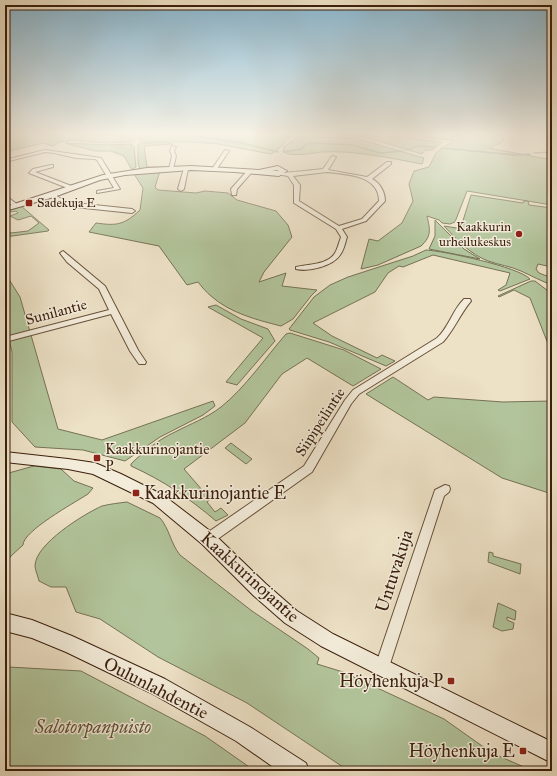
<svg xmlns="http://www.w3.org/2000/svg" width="557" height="776" viewBox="0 0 557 776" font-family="'IM FELL Great Primer',serif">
<rect width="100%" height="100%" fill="#ede1c6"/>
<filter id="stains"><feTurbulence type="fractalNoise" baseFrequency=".005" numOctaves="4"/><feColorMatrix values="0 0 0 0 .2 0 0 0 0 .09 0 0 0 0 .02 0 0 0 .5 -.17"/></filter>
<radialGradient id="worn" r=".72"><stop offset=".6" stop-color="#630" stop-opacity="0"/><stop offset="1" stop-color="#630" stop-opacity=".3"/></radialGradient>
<g fill="#b2c49b" stroke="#767254">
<polygon points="5,135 147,135 132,141 126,142 108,143 72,140 60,142 53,146 43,143 5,152"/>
<path d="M152 135H279L291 136C285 141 279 151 271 154L218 144 191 142H140L141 139Z"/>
<polygon points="349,135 391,136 442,142 432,150 425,150 422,154 369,138"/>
<path d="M423 135H504L503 142 489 148 552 160V205L467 191 455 222 450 224 442 223 439 220 427 216C430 229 432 236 421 246L378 265 361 269 369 239 378 241 402 223 413 201 409 184 414 171 429 167 436 153 454 140 427 138Z"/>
<path d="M297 137 354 138 424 158 422 164C389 158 355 150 321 152 312 153 289 158 283 151L284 147Z"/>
<polygon points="165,142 173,144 144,146 147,167 167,167 140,169 138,163 138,144"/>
<polygon points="65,143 107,145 131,144 134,147 136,167 132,170 124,156 111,151 95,151"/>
<path d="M160 171 155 187 158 190 196 193 205 191 228 193 237 200 276 211 288 225 292 237 264 272 259 282 286 273 282 286 317 290 311 296 293 319 281 326C257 320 230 313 211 296 206 292 202 287 198 282L187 285 159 246 89 232 96 223C117 226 124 225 140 210L143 188 134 174Z"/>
<path d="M471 195 523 203 524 201H528L529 205 552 208V267L538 264 536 269 539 273 552 278V285C541 281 532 276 521 271 510 266 499 265 488 261 470 254 457 240 444 226L463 229 461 227Z"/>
<polygon points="21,206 49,230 48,231 5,237 5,227 11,233 28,231 39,223 31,216 18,220 10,216 18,213 16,211 5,213 5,211"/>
<polygon points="435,220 464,249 480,259 429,249 435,236"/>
<path d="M426 250C444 251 519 267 530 279L500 291 498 290 506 285 510 273 433 255 403 267 399 266 388 273 375 292 313 323 332 336 377 358 382 355 395 361 386 366 329 342 290 330 289 329 314 297 330 285 348 277 413 256Z"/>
<polygon points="5,273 20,297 58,429 102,440 213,401 215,406 203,415 160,437 125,461 83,450 35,447 12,422 12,352 5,323"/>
<polygon points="531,281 535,281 552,294 552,354 530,298 514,290 499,297 498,296"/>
<polygon points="216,305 241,319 268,329 275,341 237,385 226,382 263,338 208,307"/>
<path d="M290 333 344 350 381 369 353 386 307 358 282 374 245 423 184 469 203 491 205 490 212 498 207 502 215 512 221 508 228 515 216 521C189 498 164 481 131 466V464C144 451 158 440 175 432 190 424 207 418 221 407 245 388 266 357 286 334Z"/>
<polygon points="393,377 428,400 434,397 503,402 552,401 552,494 502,478 366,394"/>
<polygon points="231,443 252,459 246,464 225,448"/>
<path d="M34 466 61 469 74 481 93 488 88 494C74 503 23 531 23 545L11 556 5 565V474Z"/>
<path d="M127 502 160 518C169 528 171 544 180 555L252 611 308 649 319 658 317 664 343 672 444 719 492 753 533 771H349L247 703 158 657 100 619 76 612 66 587H51L39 581C38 576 35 570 35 566 35 544 84 514 102 506 110 504 119 503 127 502Z"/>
<polygon points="489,552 493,553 493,556 521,564 520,574 488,562"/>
<polygon points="498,603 516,611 515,620 507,617 507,620 514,623 513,629 502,631 493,627"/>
<polygon points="8,667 81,671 205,736 255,771 5,771 5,669"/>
</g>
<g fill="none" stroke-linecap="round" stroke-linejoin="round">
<g stroke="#747e6f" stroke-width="1.5">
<polyline points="188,135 242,143 278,152"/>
<polyline points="441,148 515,155 530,154"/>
<polyline points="406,150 418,146 435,147"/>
<polyline points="283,152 301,149 306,144 316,143 352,145 380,153 403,151"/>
<polyline points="534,153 552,152"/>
</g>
<defs>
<g id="street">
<polygon points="172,146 176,147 174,151 176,156 173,169 171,170 169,169 172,156 170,151"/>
<polygon points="45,150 101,158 120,189 97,193 97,191 114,188 97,160 95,159 76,158 54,153 45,152 5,162 5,160"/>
<polygon points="225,150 229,151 216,170 212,170 212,169"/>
<path d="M332 156 336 157 328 170 367 177 387 162H391V164L372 179C380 183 385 192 385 201L366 221 342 229 347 237C345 243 344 250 340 255 333 266 308 272 296 269V267C308 264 328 265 335 253 338 248 339 242 341 237L336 229 294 203V185L288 176 276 174C279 173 317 170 323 169ZM327 172C346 174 379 175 379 201L362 219 339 226 299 201 300 185 293 176Z"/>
<polygon points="51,165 53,165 53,167 35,172 74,187 74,189 70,189 29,173 33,169"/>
<polygon points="184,168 188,169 184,189 181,191 178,189"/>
<polygon points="247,171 252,172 237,189 236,195 232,195 231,189"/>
<polygon points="52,193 66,202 132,209 135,211 132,213 65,206 50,196 49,195"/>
<polygon points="5,195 18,205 18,207 14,207 5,200"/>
<polygon points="63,251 105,286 138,350 146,362 145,364 139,364 130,351 111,314 5,342 5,337 109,310 99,289 67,262 60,253"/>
<path d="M464 299H470L471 301C460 314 454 330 443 342L359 394 351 404 312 472 212 543 208 544 204 543 202 539 204 535 304 466 345 400 353 390 437 338C449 327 452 311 464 299Z"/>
<polygon points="445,485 449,486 450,489 449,492 444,496 389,667 387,672 382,674 377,672 375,667 434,493 435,490"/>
</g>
<g id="secondary">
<path d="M191 166 259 170 278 166 287 171 279 176 235 172 191 170 125 175 100 180 54 197 5 211V207L103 175 147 168ZM277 170 279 171H272Z"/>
<polygon points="5,452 68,459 95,463 121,474 163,495 214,534 266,584 297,611 333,634 552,742 552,763 321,646 285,623 254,596 202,544 153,503 93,474 68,469 5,462"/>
<polygon points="5,613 32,620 72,636 165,679 250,727 306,763 309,771 279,771 236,741 151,693 66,652 32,638 5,631"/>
</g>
</defs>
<use href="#street" stroke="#68503b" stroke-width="2"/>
<use href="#secondary" stroke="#3b1f0d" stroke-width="2"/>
<use href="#street" fill="#f3ecda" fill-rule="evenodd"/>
<use href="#secondary" fill="#f3ecda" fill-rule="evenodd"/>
</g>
<linearGradient id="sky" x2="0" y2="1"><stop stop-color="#89b8d2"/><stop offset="0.55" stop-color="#f7f2e5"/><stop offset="1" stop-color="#f7f2e5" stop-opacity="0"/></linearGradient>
<rect width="557" height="244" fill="url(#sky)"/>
<g fill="#8f2418" stroke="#f3ecda" stroke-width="1.5">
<rect x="25" y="199" width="8" height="8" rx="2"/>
<circle cx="519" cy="234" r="4"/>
<rect x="93" y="454" width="8" height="8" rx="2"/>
<rect x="132" y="489" width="8" height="8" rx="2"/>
<rect x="447" y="677" width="8" height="8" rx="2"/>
<rect x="519" y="747" width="8" height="8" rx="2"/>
</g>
<g text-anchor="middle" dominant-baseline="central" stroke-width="3" stroke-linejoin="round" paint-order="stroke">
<g font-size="13" fill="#3b1f0d" stroke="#f3ecda" text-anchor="start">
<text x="37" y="203">Sadekuja E</text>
<text x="511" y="227" text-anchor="end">Kaakkurin<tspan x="511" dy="15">urheilukeskus</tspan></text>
</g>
<g font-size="15" fill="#3b1f0d" stroke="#f3ecda">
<text transform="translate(56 312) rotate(-15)">Sunilantie</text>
<text transform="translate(320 422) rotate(-57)">Siipipeilintie</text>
</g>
<g font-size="15" fill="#3b1f0d" stroke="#f3ecda" text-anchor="start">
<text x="105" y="449">Kaakkurinojantie<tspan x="105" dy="17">P</tspan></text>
</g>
<g font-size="18" fill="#3b1f0d" stroke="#f3ecda" text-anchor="end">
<text x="144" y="493" text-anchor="start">Kaakkurinojantie E</text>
<text x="443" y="681">Höyhenkuja P</text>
<text x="515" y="751">Höyhenkuja E</text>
</g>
<g font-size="18" fill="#3b1f0d" stroke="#f3ecda">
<text transform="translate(394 571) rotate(-72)">Untuvakuja</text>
<text transform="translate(250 577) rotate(42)">Kaakkurinojantie</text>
<text transform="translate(156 688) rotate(27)">Oulunlahdentie</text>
</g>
<g font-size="18" font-style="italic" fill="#5f5138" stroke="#f3ecda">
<text x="93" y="727">Salotorpanpuisto</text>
</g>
</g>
<rect width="557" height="776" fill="none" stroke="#ede1c6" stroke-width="20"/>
<rect x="6" y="6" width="545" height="764" fill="none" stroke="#3b1f0d" stroke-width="2"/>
<rect x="10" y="10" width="537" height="756" fill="none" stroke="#3b1f0d"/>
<rect width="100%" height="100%" filter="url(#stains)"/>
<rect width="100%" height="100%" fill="url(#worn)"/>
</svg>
